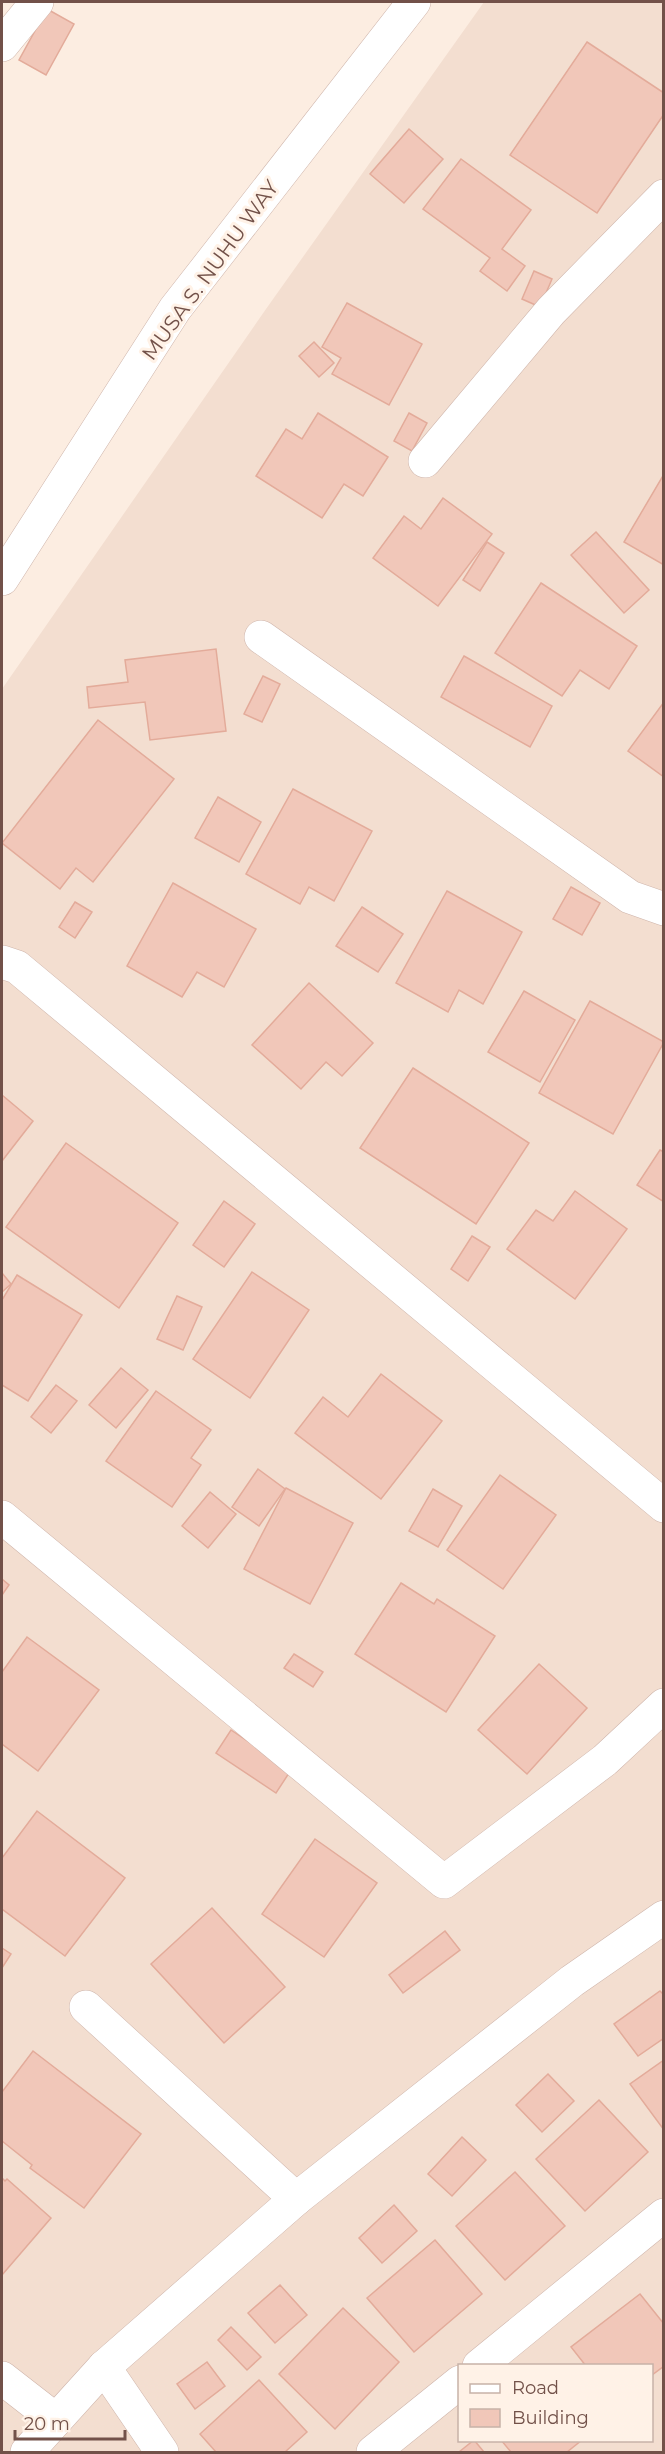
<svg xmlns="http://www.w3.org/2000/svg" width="665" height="2454" viewBox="0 0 665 2454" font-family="Montserrat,sans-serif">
<rect width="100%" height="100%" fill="#fcede1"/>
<path fill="#f3ded0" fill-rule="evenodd" d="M484 2H663V2452H2V689L266 309ZM460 2366H652V2440H460Z"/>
<g fill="#f1c7b9" stroke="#e3ab9a" stroke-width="1.5">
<polygon points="47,9 74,24 46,75 19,60"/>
<polygon points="587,42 664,93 664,114 597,213 510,155"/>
<polygon points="409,129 443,159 404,203 370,174"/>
<polygon points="461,159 531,210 502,249 525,266 507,291 480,271 490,258 423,209"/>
<polygon points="534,271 552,279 540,307 522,299"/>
<polygon points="347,303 422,344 389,405 332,374 341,358 322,347"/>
<polygon points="314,342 334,363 319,377 299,356"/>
<polygon points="318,413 388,457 363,496 344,484 322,518 256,476 286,429 302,439"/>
<polygon points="409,413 427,423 412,451 394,441"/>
<polygon points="664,474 664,565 624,542"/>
<polygon points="443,498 492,534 438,606 373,558 404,516 421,529"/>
<polygon points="596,532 649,590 624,613 571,555"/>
<polygon points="487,542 504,553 480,591 463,580"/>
<polygon points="541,583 637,646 609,689 580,670 562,696 495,653"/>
<polygon points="216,649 226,731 150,740 145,702 89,708 87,687 128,682 125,660"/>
<polygon points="464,656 552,706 530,747 441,697"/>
<polygon points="263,676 280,684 262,722 244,714"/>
<polygon points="664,702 664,777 628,751"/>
<polygon points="98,720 174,779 93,882 76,868 60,889 2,843"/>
<polygon points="293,789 372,831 334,901 309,887 300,904 246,874"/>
<polygon points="218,797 261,822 239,862 195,838"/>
<polygon points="173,883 256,929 224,987 197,972 182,997 127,966"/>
<polygon points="571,887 600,903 582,935 553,919"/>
<polygon points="447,891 522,932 483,1004 459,990 448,1012 396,983"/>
<polygon points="75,902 92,912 75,938 59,927"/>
<polygon points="362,907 403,934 378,972 336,946"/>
<polygon points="309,983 373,1043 342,1076 326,1062 301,1089 252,1045"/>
<polygon points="524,991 575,1020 540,1082 488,1052"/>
<polygon points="590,1001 664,1042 613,1134 539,1093"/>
<polygon points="413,1068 529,1143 476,1224 360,1148"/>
<polygon points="2,1095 33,1121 2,1161"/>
<polygon points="66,1143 178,1223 119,1308 6,1227"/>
<polygon points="660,1150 664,1152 664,1202 637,1185"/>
<polygon points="575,1191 627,1229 575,1299 507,1249 536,1210 553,1221"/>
<polygon points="224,1201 255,1224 224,1267 193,1245"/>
<polygon points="472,1236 490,1247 468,1281 451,1269"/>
<polygon points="252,1272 309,1310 250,1398 193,1359"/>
<polygon points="2,1273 11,1284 2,1292"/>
<polygon points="17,1275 82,1315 28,1401 2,1385 2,1300"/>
<polygon points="177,1296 202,1307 183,1350 157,1339"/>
<polygon points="121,1368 148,1390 116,1428 89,1405"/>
<polygon points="381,1374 442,1421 381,1499 295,1433 323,1397 348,1417"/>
<polygon points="56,1385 77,1401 51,1433 31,1417"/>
<polygon points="156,1391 211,1430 191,1458 201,1465 172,1507 106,1461"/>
<polygon points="258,1469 285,1489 259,1526 232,1507"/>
<polygon points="500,1475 556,1515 503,1589 447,1550"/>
<polygon points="286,1488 353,1523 310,1604 244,1569"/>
<polygon points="433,1489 462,1506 438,1547 409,1531"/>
<polygon points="210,1492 236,1514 208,1548 182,1526"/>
<polygon points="2,1579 9,1585 2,1595"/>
<polygon points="401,1583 434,1604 437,1599 495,1636 446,1712 355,1654"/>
<polygon points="27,1637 99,1690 38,1771 2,1744 2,1672"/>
<polygon points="294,1654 323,1672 313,1687 284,1668"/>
<polygon points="539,1664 587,1708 527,1774 478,1730"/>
<polygon points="231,1730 291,1770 276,1793 216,1753"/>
<polygon points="37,1811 125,1878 65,1956 2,1909 2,1858"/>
<polygon points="315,1839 377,1883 324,1957 262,1914"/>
<polygon points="212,1908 285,1987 224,2043 151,1964"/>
<polygon points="445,1931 460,1950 403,1993 389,1975"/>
<polygon points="2,1948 11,1954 2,1968"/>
<polygon points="660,1991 664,1995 664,2038 638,2056 614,2024"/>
<polygon points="33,2051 141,2134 84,2208 30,2168 32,2165 2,2141 2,2092"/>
<polygon points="664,2060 664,2130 630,2084"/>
<polygon points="548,2074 574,2101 542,2132 516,2105"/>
<polygon points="599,2100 648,2152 585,2211 536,2159"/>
<polygon points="462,2137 486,2160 452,2196 428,2174"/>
<polygon points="515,2172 565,2226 505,2280 456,2226"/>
<polygon points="2,2178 5,2181 7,2179 51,2218 2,2275"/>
<polygon points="394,2205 417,2231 382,2263 359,2238"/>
<polygon points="435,2240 482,2294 414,2352 367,2298"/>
<polygon points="280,2285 307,2315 275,2343 248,2313"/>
<polygon points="640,2294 664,2324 664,2366 652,2375 652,2366 586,2366 571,2347"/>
<polygon points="343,2308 399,2362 335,2429 279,2374"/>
<polygon points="231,2327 261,2357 247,2370 218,2340"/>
<polygon points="207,2362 225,2386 195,2409 177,2384"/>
<polygon points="259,2380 307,2432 285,2452 216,2452 200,2434"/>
<polygon points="474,2440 484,2452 459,2452"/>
<polygon points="501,2440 582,2440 567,2452 511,2452"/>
</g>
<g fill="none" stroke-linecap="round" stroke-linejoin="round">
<defs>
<g id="minor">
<polyline points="2,45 37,2"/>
<polyline points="425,461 551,311 664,196"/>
<polyline points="261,637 630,897 664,909"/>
<polyline points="2,962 17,967 664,1506"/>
<polyline points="2,1517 444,1882 605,1760 664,1705"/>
<polyline points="86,2007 296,2199"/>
<polyline points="479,2366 664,2215"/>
<polyline points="104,2367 162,2452"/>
<polyline points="2,2378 56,2420"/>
<polyline points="27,2452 104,2367 296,2199 572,1981 664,1917"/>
<polyline points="373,2452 460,2382"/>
</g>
<polyline id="tertiary" points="2,579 175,309 414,2"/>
</defs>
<use href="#minor" stroke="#cfb5ab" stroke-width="34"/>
<use href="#tertiary" stroke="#cfb5ab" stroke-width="34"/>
<use href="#minor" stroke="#fff" stroke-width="33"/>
<use href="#tertiary" stroke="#fff" stroke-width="33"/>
</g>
<g text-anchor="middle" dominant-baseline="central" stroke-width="6" stroke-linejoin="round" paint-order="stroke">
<g font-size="21" fill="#725149" stroke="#fff2e7">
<text transform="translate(210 270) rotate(-54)">MUSA S. NUHU WAY</text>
</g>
</g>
<rect width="665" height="2454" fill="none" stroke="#725149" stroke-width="6"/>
<rect x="458" y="2364" width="195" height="78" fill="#fff2e7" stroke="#c7b2a8" stroke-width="1.5"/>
<rect x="470" y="2384" width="30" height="9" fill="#ffffff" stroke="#c7b2a8" stroke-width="1.5"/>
<text x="512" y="2394" font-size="18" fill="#725149">Road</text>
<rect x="470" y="2409" width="30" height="18" fill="#f1c7b9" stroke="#c7b2a8" stroke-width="1.5"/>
<text x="512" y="2424" font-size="18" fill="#725149">Building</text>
<path d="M15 2430v9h110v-9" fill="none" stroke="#725149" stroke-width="3"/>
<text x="24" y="2430" font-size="18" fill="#725149" stroke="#fff2e7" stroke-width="4.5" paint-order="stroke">20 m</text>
</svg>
